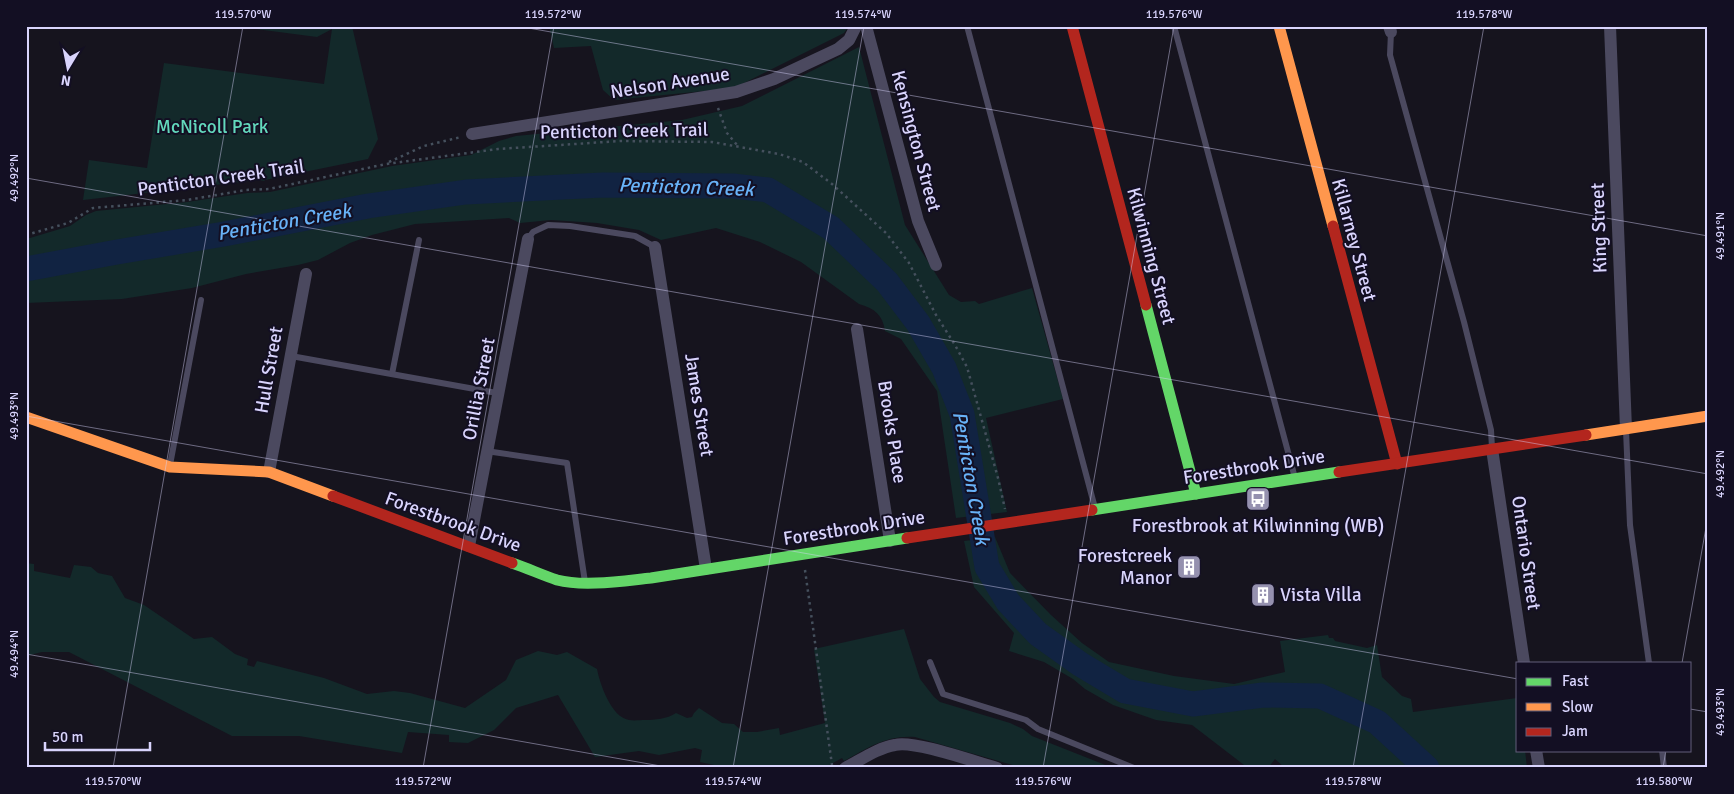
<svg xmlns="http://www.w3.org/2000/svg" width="1734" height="794" viewBox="0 0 1734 794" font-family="Signika,sans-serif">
<rect width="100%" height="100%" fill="#16141e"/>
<g fill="#13292a">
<polygon points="232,26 352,26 378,139 368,159 265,180 264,181 259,180 83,200 89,160 147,168 164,63 324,84 332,29 317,37"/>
<polygon points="549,26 849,26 844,33 734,88 614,100 603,90 591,46 554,48"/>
<path d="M859 47 905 225 949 295 961 302 975 301 979 304 1032 288 1063 399 986 418 1007 512 956 518 937 391 901 339 885 331C883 315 874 308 859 304L801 262 760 242 716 228 661 240 639 230 597 223 551 220 520 223 509 218 415 224 372 235 350 243 318 260 298 265 246 274 192 288 122 299 26 303V238H30L70 226 86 215 96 211 187 202 247 193 270 192 392 166 471 155 499 141 516 136 682 120 742 106Z"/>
<polygon points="995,537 1010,573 1051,615 1082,643 1109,662 1174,676 1234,684 1285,672 1280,641 1328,635 1329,638 1333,638 1335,641 1367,648 1377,645 1382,677 1402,696 1411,699 1413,712 1517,698 1518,750 1525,750 1527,768 1285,768 1275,759 1268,768 1248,768 1192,725 1156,720 1113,705 1085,689 1073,679 1044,662 1009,651 1014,633 974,587 964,541"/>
<path d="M26 563 34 564V571L70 578 74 565 91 567 98 573 112 576 125 598 144 605 194 639 212 637 235 654 248 659 247 665 254 667 257 661 324 678 367 694 394 691 410 693 465 708 506 680 516 660 538 651 557 655 567 652 597 669C600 684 611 717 629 720 634 721 640 720 645 720 655 720 667 719 676 713L687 718 692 717 694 713 699 708 722 723 734 724 743 732H757L779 728 780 735 825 723 814 649 904 629 920 679 934 697 940 702 1010 723 1023 729 1032 736 1113 768H1023L915 737C886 735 868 748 844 761L842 758 824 768H728L700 762 702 750 695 748 659 755 639 751 595 757 558 695 516 708 494 730 468 743 449 742V735L408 732 402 753 299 736H232L69 652H42L26 656Z"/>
</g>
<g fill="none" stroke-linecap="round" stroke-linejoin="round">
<polyline stroke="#112342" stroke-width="25" points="26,269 117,252 224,234 368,206 466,192 603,185 733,186 768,190 831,228 887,282 918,323 944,368 962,414 987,567 1008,602 1038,634 1080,664 1125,691 1193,704 1263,695 1320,696 1377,722 1427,768"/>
<g stroke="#45505d" stroke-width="2.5" stroke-dasharray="2.5 4" stroke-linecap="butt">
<polyline points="718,108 727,133 737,145"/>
<polyline points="389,162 424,146 461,137"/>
<polyline points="26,235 68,223 93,208 187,200 246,190 269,189 386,164 498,149 621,141 712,142 779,154 803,162 832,184 886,233 909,263 936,315 955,345 967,367 998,478 1005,509"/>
<polyline points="805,570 832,765"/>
</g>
<g stroke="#4b495f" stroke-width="6">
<polyline points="967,26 1095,508"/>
<polyline points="1174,26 1295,478"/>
<polyline points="1391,32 1390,55 1464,322 1491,430 1492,448"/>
<polyline points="528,239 533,232 548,225 570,226 635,236 655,247"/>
<polyline points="291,356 497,393"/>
<polyline points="392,374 419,240"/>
<polyline points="1626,430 1630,525 1649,663"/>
<polyline points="486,451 567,463 585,582"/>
<polyline points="170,465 201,300"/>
<polyline points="930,662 943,694 1026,720 1038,729 1134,768"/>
<polyline points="1662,750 1664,768"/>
</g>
<g stroke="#4b495f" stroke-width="12">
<polyline points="866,26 918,221 936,265"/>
<polyline points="1389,26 1391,32"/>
<polyline points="1610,26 1626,429"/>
<polyline points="472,134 736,92 774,79 838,49 849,40 856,26"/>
<polyline points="655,247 706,569"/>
<polyline points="857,329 890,541"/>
<polyline points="1492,449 1524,663"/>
<polyline points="269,472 306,274"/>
<polyline points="469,546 528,239"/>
<polyline points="1536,750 1539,768"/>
<path d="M845 768C861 760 877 748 895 745 914 740 975 762 997 768"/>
</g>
<g stroke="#63d668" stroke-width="11">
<polyline points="1146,305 1196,494"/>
<polyline points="1092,510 1339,472"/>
<path d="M512 563C527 568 542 575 557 580 584 587 622 581 651 578L907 538"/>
</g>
<g stroke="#ff974d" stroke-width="11">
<polyline points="1279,26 1333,226"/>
<polyline points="26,417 170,467 269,472 333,496"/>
<polyline points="1586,435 1708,416"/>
</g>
<g stroke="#b3261e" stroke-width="11">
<polyline points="1072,26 1146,305"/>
<polyline points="1333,226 1397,464"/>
<polyline points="1339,472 1586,435"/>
<polyline points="333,496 512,563"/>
<polyline points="907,538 1092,510"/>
</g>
</g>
<path fill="none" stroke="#d9d4fd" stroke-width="1" stroke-opacity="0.45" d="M517 26 1708 236M26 178 1708 474M26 416 1518 679M26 654 672 768M1682 663 1708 516M1690 709 1708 712M113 768 243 26M423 768 554 26M733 768 864 26M1043 768 1174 26M1353 768 1484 26M1663 768 1666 750"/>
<defs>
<symbol id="bus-square" viewBox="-11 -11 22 22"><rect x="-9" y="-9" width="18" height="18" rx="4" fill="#9591af" stroke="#130f23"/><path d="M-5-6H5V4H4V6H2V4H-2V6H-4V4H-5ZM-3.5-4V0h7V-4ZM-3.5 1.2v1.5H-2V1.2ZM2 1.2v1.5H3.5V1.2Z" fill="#fff"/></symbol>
<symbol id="building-square" viewBox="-11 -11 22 22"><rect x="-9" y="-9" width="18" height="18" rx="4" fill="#9591af" stroke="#130f23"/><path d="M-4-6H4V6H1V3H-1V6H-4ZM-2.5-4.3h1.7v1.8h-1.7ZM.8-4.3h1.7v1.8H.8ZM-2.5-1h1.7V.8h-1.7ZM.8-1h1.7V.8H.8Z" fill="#fff"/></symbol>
</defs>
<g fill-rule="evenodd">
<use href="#bus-square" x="1244" y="485" width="28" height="28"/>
<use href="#building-square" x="1175" y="553" width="28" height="28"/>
<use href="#building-square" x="1249" y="581" width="28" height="28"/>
</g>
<g text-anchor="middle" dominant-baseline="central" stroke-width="4" stroke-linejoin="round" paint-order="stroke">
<g font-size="19" fill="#d9d4fd" stroke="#130f23">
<text transform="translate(670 83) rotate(-9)">Nelson Avenue</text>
<text transform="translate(624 131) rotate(-1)">Penticton Creek Trail</text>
<text transform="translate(916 141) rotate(75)">Kensington Street</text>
<text transform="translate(221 178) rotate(-8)">Penticton Creek Trail</text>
<text transform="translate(1599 228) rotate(-92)">King Street</text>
<text transform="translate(1354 240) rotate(75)">Killarney Street</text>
<text transform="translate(1151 256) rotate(75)">Kilwinning Street</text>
<text transform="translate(269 370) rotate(-80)">Hull Street</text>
<text transform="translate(479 389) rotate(-79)">Orillia Street</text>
<text transform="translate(699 405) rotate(81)">James Street</text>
<text transform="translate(892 432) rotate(81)">Brooks Place</text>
<text transform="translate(1254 467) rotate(-9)">Forestbrook Drive</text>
<text transform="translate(453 522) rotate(20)">Forestbrook Drive</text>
<text transform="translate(854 528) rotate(-9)">Forestbrook Drive</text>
<text transform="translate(1526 553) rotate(82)">Ontario Street</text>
</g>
<g font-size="19" fill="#63d9bd" stroke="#130f23">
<text x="212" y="127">McNicoll Park</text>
</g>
<g font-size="19" fill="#d9d4fd" stroke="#130f23">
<text x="1258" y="526">Forestbrook at Kilwinning (WB)</text>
<text x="1172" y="556" text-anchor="end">Forestcreek<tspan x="1172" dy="22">Manor</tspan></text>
<text x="1280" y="595" text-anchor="start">Vista Villa</text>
</g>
<g font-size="20" font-style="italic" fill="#68b2f7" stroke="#130f23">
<text transform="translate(686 187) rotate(2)">Penticton Creek</text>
<text transform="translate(284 222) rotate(-10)">Penticton Creek</text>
<text transform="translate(971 478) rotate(80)">Penticton Creek</text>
</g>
</g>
<rect width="1734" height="794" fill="none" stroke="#130f23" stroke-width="55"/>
<rect x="1516" y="662" width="175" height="90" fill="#130f23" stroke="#625e7a"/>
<rect x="1526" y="678" width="25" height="8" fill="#63d668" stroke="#625e7a"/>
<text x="1562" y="686" font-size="15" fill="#d9d4fd">Fast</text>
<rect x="1526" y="703" width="25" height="8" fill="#ff974d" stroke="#625e7a"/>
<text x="1562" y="712" font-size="15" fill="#d9d4fd">Slow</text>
<rect x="1526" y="728" width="25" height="8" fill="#b3261e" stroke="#625e7a"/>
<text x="1562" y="736" font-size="15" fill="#d9d4fd">Jam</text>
<g transform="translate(68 68) rotate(190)" stroke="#130f23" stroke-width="4" paint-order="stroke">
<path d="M0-4L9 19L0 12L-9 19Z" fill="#d9d4fd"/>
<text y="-8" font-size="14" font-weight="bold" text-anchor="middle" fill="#d9d4fd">N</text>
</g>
<path d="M45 742v8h105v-8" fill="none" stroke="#d9d4fd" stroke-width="2.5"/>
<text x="52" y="742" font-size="15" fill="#d9d4fd" stroke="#130f23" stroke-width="4" paint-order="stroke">50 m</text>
<rect x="28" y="28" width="1678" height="738" fill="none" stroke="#d9d4fd" stroke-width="2"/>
<g font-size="12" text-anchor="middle" fill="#d9d4fd">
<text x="243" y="18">119.570°W</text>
<text x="553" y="18">119.572°W</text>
<text x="863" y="18">119.574°W</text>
<text x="1174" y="18">119.576°W</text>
<text x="1484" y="18">119.578°W</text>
<text transform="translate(14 178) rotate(-90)" y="4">49.492°N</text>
<text transform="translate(1720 236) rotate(-90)" y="4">49.491°N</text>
<text transform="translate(14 416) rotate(-90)" y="4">49.493°N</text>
<text transform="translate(1720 474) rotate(-90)" y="4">49.492°N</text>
<text transform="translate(14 654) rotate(-90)" y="4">49.494°N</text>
<text transform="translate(1720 712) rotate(-90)" y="4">49.493°N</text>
<text x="113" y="785">119.570°W</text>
<text x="423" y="785">119.572°W</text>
<text x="733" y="785">119.574°W</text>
<text x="1043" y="785">119.576°W</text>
<text x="1353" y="785">119.578°W</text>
<text x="1664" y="785">119.580°W</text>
</g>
</svg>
